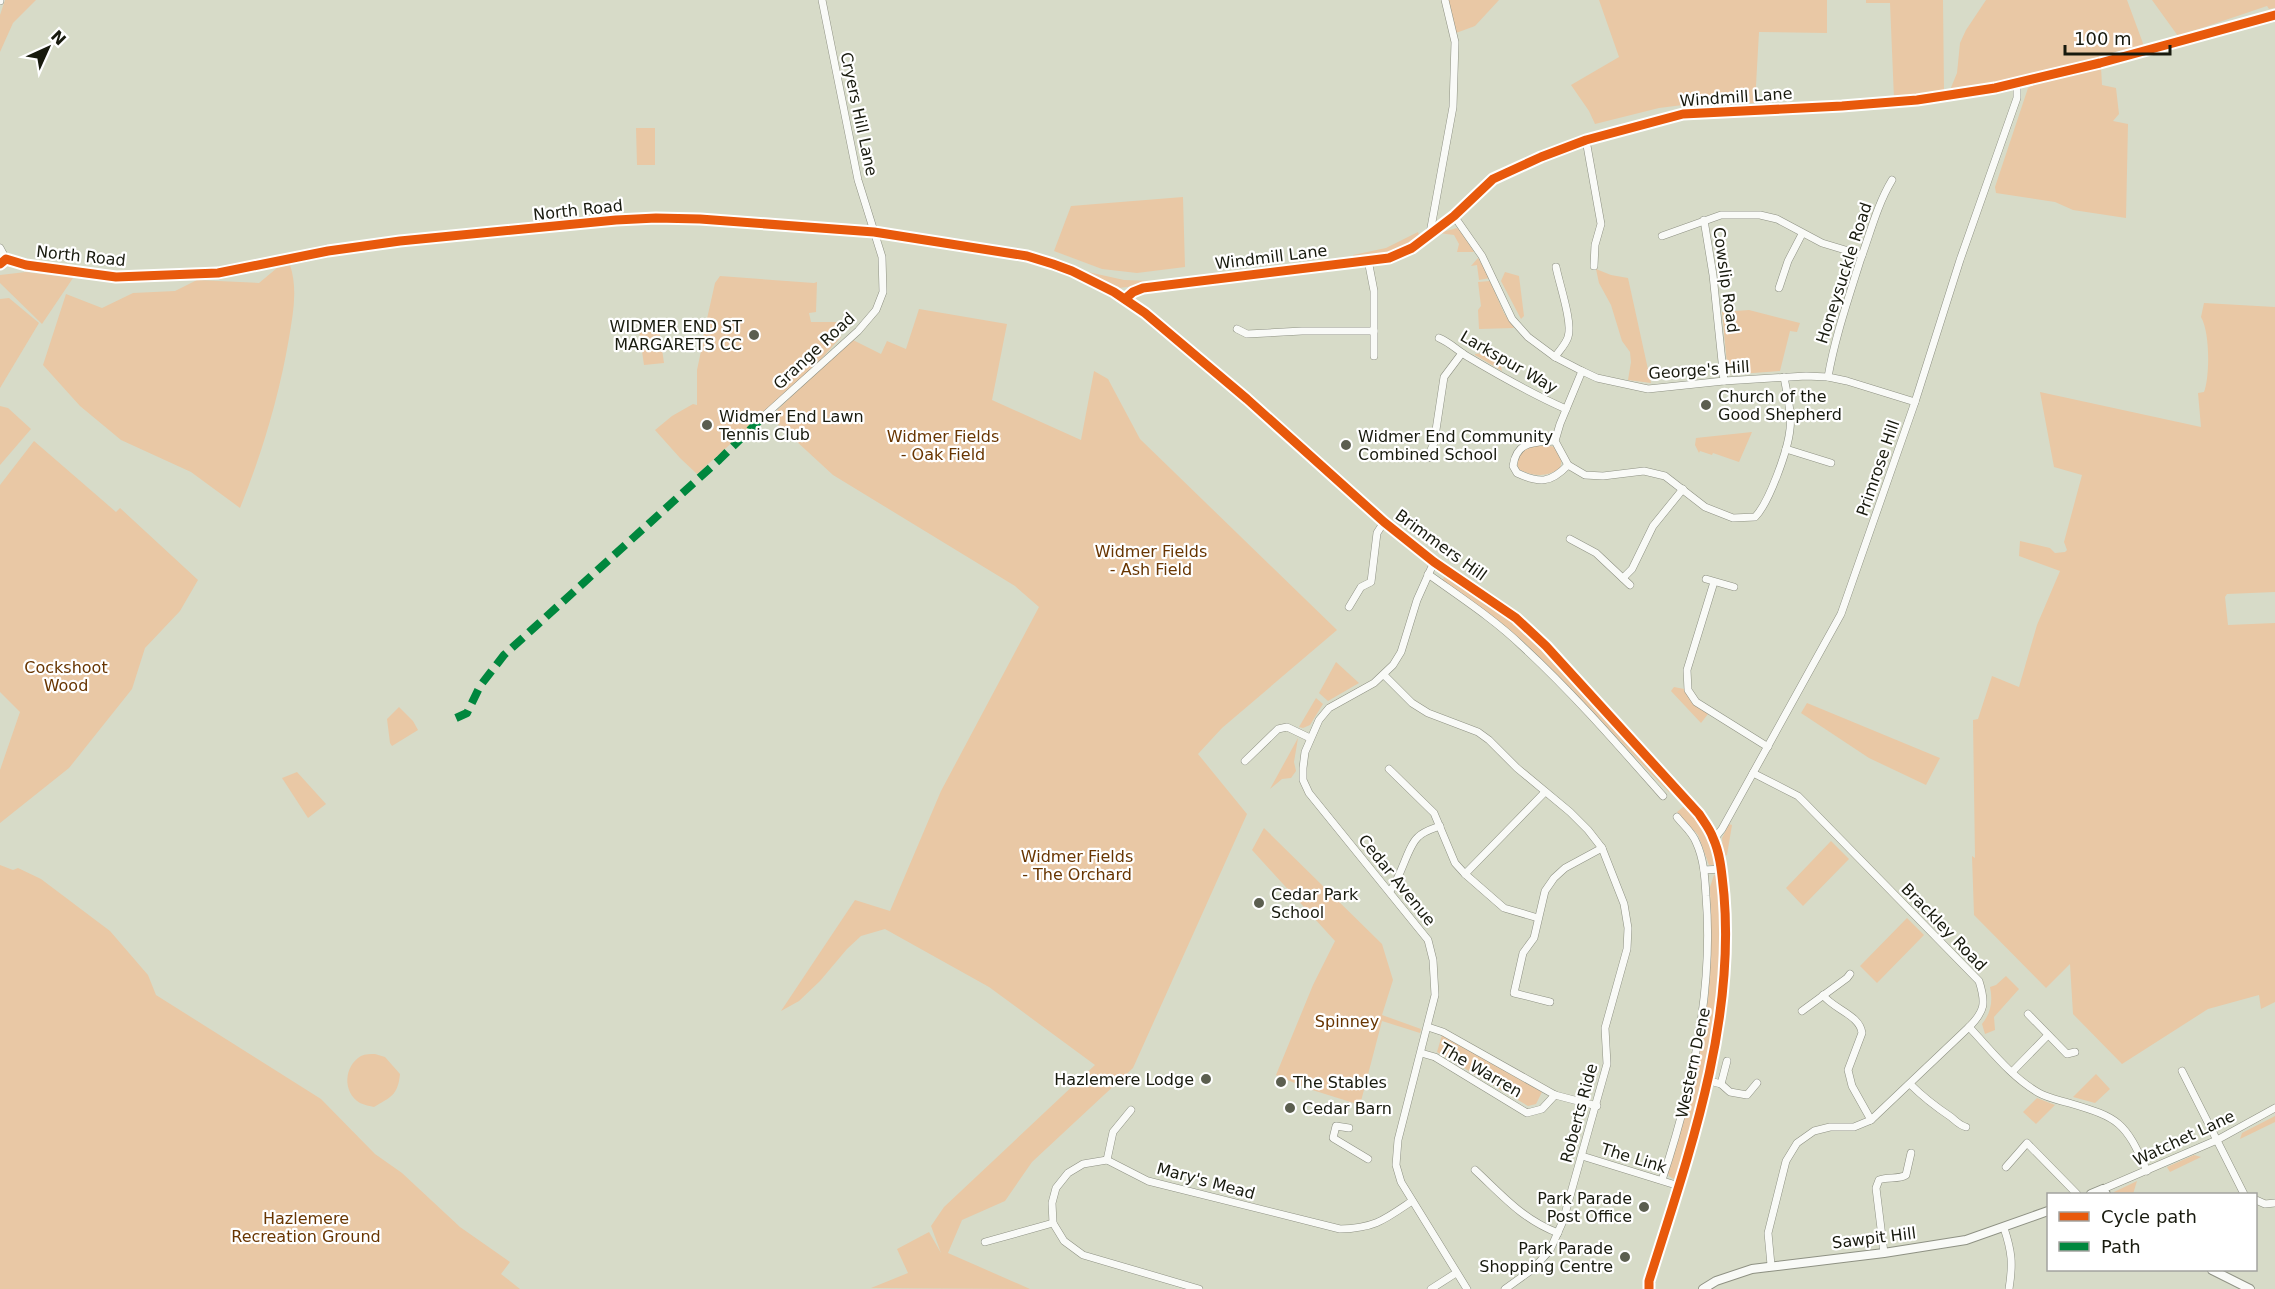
<svg xmlns="http://www.w3.org/2000/svg" width="2275" height="1289" viewBox="0 0 2275 1289" font-family="'DejaVu Sans',sans-serif">
<rect width="100%" height="100%" fill="#d7dbc8"/>
<g fill="#e9c8a5">
<polygon points="5,0 36,0 13,23 0,52 0,15"/>
<polygon points="1448,0 1499,0 1475,26 1456,33"/>
<polygon points="1599,0 1827,0 1827,33 1759,32 1755,103 1683,105 1659,108 1595,124 1589,111 1571,85 1619,57"/>
<polygon points="1866,0 1943,0 1944,91 1894,99 1890,3 1866,3"/>
<polygon points="1986,0 2127,0 2144,46 2030,76 1950,90 1957,73 1960,43 1966,30"/>
<polygon points="2152,0 2275,0 2275,8 2269,9 2267,6 2178,36"/>
<polygon points="2101,67 2102,85 2116,88 2119,114 2113,121 2128,124 2126,218 2073,210 2055,202 1996,193 1995,187 2028,88 2032,85"/>
<polygon points="636,128 655,128 655,165 637,165"/>
<polygon points="1183,197 1185,267 1137,273 1102,269 1054,251 1071,206"/>
<polygon points="1457,228 1461,231 1474,252 1457,252 1459,244 1454,235 1439,233"/>
<path d="M1418 232 1420 238C1399 252 1378 255 1354 258L1353 255 1386 248Z"/>
<polygon points="1478,258 1490,278 1479,280 1477,265 1471,266"/>
<path d="M290 265C298 289 293 314 289 338 279 397 262 453 240 508L191 472 121 440 80 406 43 365 66 294 102 308 133 293 175 291 197 280 259 283 277 268Z"/>
<polygon points="1596,269 1611,275 1628,278 1651,383 1628,380 1631,362 1630,352 1622,341 1611,305 1599,283"/>
<polygon points="26,272 73,278 42,324 0,283 0,275"/>
<polygon points="1088,272 1124,280 1152,281 1151,284 1119,288"/>
<polygon points="1505,272 1519,276 1524,316 1521,319 1501,281"/>
<polygon points="720,276 814,283 817,282 816,312 809,313 811,322 838,322 835,332 841,337 804,378 697,474 680,458 655,430 672,416 693,404 697,405 697,370 704,337 702,341 715,283"/>
<polygon points="1490,281 1504,313 1514,328 1479,329 1478,310 1481,306 1478,282"/>
<polygon points="9,298 39,323 0,388 0,299"/>
<path d="M2204 303 2275 307V592L2227 594 2225 597 2228 625 2275 623V1002L2261 1009 2259 995 2208 1009 2122 1064 2073 1014 2070 964 2046 988 1974 915 1972 856 1975 858 1973 720 1978 719 1992 676 2019 687 2037 625 2060 571 2019 556 2020 541 2050 548 2055 553 2065 552 2067 550 2064 542 2082 475 2054 467 2040 392 2201 427 2198 393 2204 392C2210 376 2210 332 2201 317Z"/>
<polygon points="919,309 1007,324 992,400 1081,440 1094,371 1108,379 1140,439 1337,630 1222,728 1198,754 1247,814 1133,1068 1032,1162 1005,1201 962,1220 948,1253 1030,1289 871,1288 908,1273 897,1249 929,1232 941,1253 931,1226 944,1207 1095,1065 989,987 885,929 861,936 847,949 820,981 799,1001 781,1011 855,900 890,911 941,791 1039,607 1015,586 833,475 770,417 851,339 881,354 887,341 906,349"/>
<polygon points="1749,310 1800,323 1797,332 1790,331 1780,371 1739,374 1727,364 1722,312"/>
<polygon points="658,321 664,363 644,365 638,324"/>
<polygon points="1498,352 1502,371 1475,355 1475,354"/>
<polygon points="0,406 8,408 31,429 0,465"/>
<polygon points="1752,432 1739,462 1713,453 1712,455 1700,451 1699,453 1695,445 1696,438"/>
<polygon points="34,441 116,512 120,508 198,580 180,611 145,648 132,689 69,768 0,823 0,770 20,712 0,692 0,485"/>
<path d="M1546 445 1555 447 1562 459 1560 468C1547 478 1532 476 1518 469 1515 449 1530 446 1546 445Z"/>
<path d="M1447 574 1493 604 1530 633 1620 730 1671 789 1669 792C1622 745 1580 695 1532 650 1505 624 1473 601 1442 580Z"/>
<polygon points="1336,662 1359,683 1328,701 1319,693"/>
<polygon points="1674,687 1684,689 1689,698 1708,714 1701,723 1671,691"/>
<polygon points="1316,698 1323,704 1310,725 1303,728 1299,727"/>
<polygon points="1807,703 1940,758 1926,785 1869,758 1801,713"/>
<polygon points="399,707 413,721 418,730 392,746 390,743 387,719"/>
<polygon points="1298,738 1294,762 1296,771 1291,778 1282,779 1270,789"/>
<polygon points="297,772 326,804 308,818 282,778"/>
<polygon points="1687,804 1706,831 1717,860 1715,865 1709,865 1698,835 1677,812"/>
<polygon points="1729,824 1732,825 1727,855 1723,857 1722,838"/>
<polygon points="1264,828 1382,944 1393,980 1382,1015 1421,1029 1420,1033 1382,1021 1360,1105 1306,1088 1276,1075 1313,985 1335,941 1252,850"/>
<polygon points="1831,841 1849,859 1803,906 1786,888"/>
<polygon points="0,865 13,870 18,868 41,879 110,931 148,975 156,995 321,1099 375,1154 402,1173 460,1227 510,1262 501,1274 520,1289 0,1289"/>
<polygon points="1714,875 1719,877 1722,948 1719,1006 1691,1130 1680,1171 1675,1180 1669,1176 1668,1173 1689,1094 1708,1000 1711,933 1710,887"/>
<polygon points="1907,918 1924,935 1877,983 1860,966"/>
<path d="M2006 976 2019 989 1994 1017 1995 1030 1985 1034 1982 1024C1991 1013 1993 1001 1990 987L1996 985Z"/>
<polygon points="1442,1035 1542,1092 1536,1104 1528,1106 1437,1052"/>
<path d="M375 1054 385 1057 400 1074C398 1095 391 1097 374 1107 370 1106 364 1105 360 1103 342 1092 344 1066 361 1056 365 1054 371 1054 375 1054Z"/>
<polygon points="2096,1074 2110,1089 2095,1103 2073,1097"/>
<polygon points="2037,1098 2055,1105 2036,1124 2023,1112"/>
<polygon points="2275,1116 2275,1122 2240,1139 2242,1133"/>
<polygon points="2194,1155 2201,1157 2170,1172 2167,1167"/>
<polygon points="2137,1181 2133,1194 2114,1194 2114,1192"/>
</g>
<g fill="none" stroke-linecap="round" stroke-linejoin="round">
<defs>
<g id="minor">
<polyline points="0,1 0,0"/>
<polyline points="1586,140 1601,224 1595,245 1594,266"/>
<polyline points="1454,216 1482,256 1512,319 1528,337 1555,357 1582,371 1597,378 1648,389 1724,381 1806,376 1828,377 1847,381 1915,402"/>
<polyline points="1704,220 1713,275 1724,381"/>
<polyline points="1430,233 1453,107 1455,42 1445,0"/>
<polyline points="1662,236 1721,215 1760,215 1777,219 1822,243 1862,255"/>
<polyline points="0,248 6,259"/>
<polyline points="1368,260 1374,291 1374,356"/>
<path d="M0 264 6 259 26 265 116 277 218 273 328 251 400 241 616 220 656 218 700 219 874 232 1027 256 1053 264 1072 271 1114 292 1145 313 1247 399 1384 522 1434 562 1516 618 1546 646 1699 814C1704 822 1710 829 1713 838 1721 855 1722 877 1724 895 1735 1027 1688 1157 1649 1281V1289"/>
<polyline points="1779,288 1788,261 1802,234"/>
<polyline points="1125,299 1133,292 1143,288 1389,258 1412,248 1454,216 1493,179 1541,157 1586,140 1683,114 1842,106 1917,100 1995,88 2100,63 2275,15"/>
<polyline points="1237,329 1247,334 1302,331 1374,331"/>
<path d="M1439 338C1451 343 1459 352 1470 358 1502 377 1532 394 1566 409"/>
<path d="M1555 357C1559 351 1566 344 1568 337 1573 323 1559 283 1556 267"/>
<path d="M1582 371 1560 424 1555 441 1568 465 1585 475 1603 476 1644 471 1665 476 1705 507 1733 518 1755 517C1769 503 1788 450 1790 429 1792 413 1787 394 1784 377"/>
<path d="M1828 377C1835 337 1848 300 1860 261 1870 234 1877 205 1892 180"/>
<polyline points="764,416 858,331 876,310 883,292 882,257 858,180 822,0"/>
<path d="M1555 441C1534 443 1517 440 1513 466L1517 473C1539 483 1550 484 1568 465"/>
<polyline points="1786,449 1831,463"/>
<polyline points="1431,458 1430,452 1434,443 1444,377 1462,353"/>
<polyline points="1570,539 1596,553 1630,585"/>
<polyline points="1434,562 1417,600 1401,652 1393,665 1374,683 1329,708 1319,720 1305,752 1303,768 1303,780 1309,793 1428,940 1433,960 1435,995 1398,1140 1396,1165 1401,1182 1467,1289"/>
<path d="M1428 574C1460 597 1494 619 1522 646 1573 693 1618 745 1663 796"/>
<polyline points="1623,578 1632,569 1653,526 1683,489"/>
<polyline points="1706,579 1734,587"/>
<polyline points="1714,582 1687,670 1688,690 1696,702 1768,747"/>
<polyline points="1349,607 1361,587 1371,582 1377,533 1384,522"/>
<polyline points="1384,675 1412,703 1428,713 1478,732 1489,740 1517,768 1570,812 1588,830 1602,848 1624,904 1628,928 1627,949 1605,1028 1607,1064 1563,1221 1550,1250 1533,1269 1505,1289"/>
<polyline points="1245,761 1278,729 1287,727 1310,738"/>
<polyline points="1389,769 1434,813 1455,863 1465,874 1504,908 1538,918"/>
<path d="M1753 773 1798 796 1805 803 1979 981C1986 1003 1985 1011 1969 1027 1990 1049 2011 1077 2039 1093 2048 1098 2059 1100 2069 1103 2120 1118 2125 1122 2147 1171"/>
<polyline points="1714,839 1722,829 1841,614 1915,402 1960,260 2017,98 2017,84"/>
<polyline points="1704,870 1722,869"/>
<polyline points="1465,874 1545,792"/>
<path d="M1390 891C1402 876 1407 847 1418 837 1424 831 1432 829 1440 826"/>
<path d="M1823 995C1833 1009 1860 1015 1862 1033L1848 1070 1852 1086 1871 1120"/>
<polyline points="1550,1002 1514,993 1523,953 1534,938 1545,891 1554,878 1565,868 1602,848"/>
<polyline points="1802,1011 1847,978 1850,974"/>
<polyline points="2028,1014 2067,1054 2075,1052"/>
<polyline points="1428,1027 1443,1032 1555,1095 1597,1106"/>
<polyline points="1421,1053 1435,1057 1527,1113 1542,1109 1555,1095"/>
<polyline points="2182,1071 2244,1194"/>
<polyline points="2012,1072 2048,1035"/>
<polyline points="1706,1080 1721,1084 1730,1092 1747,1095 1757,1083"/>
<polyline points="1721,1084 1727,1061"/>
<path d="M1910 1084C1923 1097 1936 1107 1951 1117 1956 1121 1959 1125 1966 1127"/>
<polyline points="1349,1128 1336,1126 1333,1138 1368,1159"/>
<polyline points="1582,1156 1679,1186"/>
<polyline points="1107,1160 1113,1132 1131,1110"/>
<polyline points="2006,1167 2027,1143 2077,1194"/>
<path d="M1475 1170C1503 1196 1522 1219 1558 1233"/>
<path d="M1662 1180C1692 1090 1714 992 1706 896 1705 878 1704 859 1696 842 1692 832 1684 826 1677 817"/>
<polyline points="2103,1189 2217,1140 2275,1108"/>
<polyline points="2256,1200 2265,1204 2275,1203"/>
<path d="M2004 1228C2012 1252 2013 1264 2009 1289"/>
<polyline points="985,1242 1053,1223"/>
<path d="M1884 1253 1876 1188 1879 1180C1888 1176 1898 1180 1906 1175L1911 1153"/>
<polyline points="1771,1265 1768,1233 1786,1161 1797,1143 1814,1131 1830,1127 1854,1127 1871,1120 1969,1027"/>
<path d="M1199 1289 1083 1255 1064 1241 1053 1223 1052 1203 1056 1188 1068 1173 1083 1164 1107 1160 1148 1181 1340 1229C1375 1228 1384 1220 1412 1201"/>
<polyline points="1431,1289 1456,1273"/>
</g>
<g id="tertiary">
<polyline points="2091,1194 2103,1189 2106,1194"/>
<polyline points="2212,1270 2250,1289"/>
<polyline points="1703,1289 1716,1281 1752,1269 1884,1253 1966,1240 2048,1211"/>
</g>
</defs>
<use href="#minor" stroke="#8e9183" stroke-width="8"/>
<use href="#tertiary" stroke="#8e9183" stroke-width="10"/>
<use href="#minor" stroke="#f9faf7" stroke-width="7"/>
<use href="#tertiary" stroke="#f9faf7" stroke-width="8"/>
<polyline stroke="#00873e" stroke-width="8" stroke-dasharray="15 8" stroke-linecap="butt" points="456,718 467,713 480,686 504,655 719,460 764,416"/>
<defs>
<g id="cycleway">
<path d="M0 264 6 259 26 265 116 277 218 273 328 251 400 241 616 220 656 218 700 219 874 232 1027 256 1053 264 1072 271 1114 292 1145 313 1247 399 1384 522 1434 562 1516 618 1546 646 1699 814C1704 822 1710 829 1713 838 1721 855 1722 877 1724 895 1735 1027 1688 1157 1649 1281V1289"/>
<polyline points="1125,299 1133,292 1143,288 1389,258 1412,248 1454,216 1493,179 1541,157 1586,140 1683,114 1842,106 1917,100 1995,88 2100,63 2275,15"/>
</g>
</defs>
<use href="#cycleway" stroke="#fff" stroke-width="13"/>
<use href="#cycleway" stroke="#e8590c" stroke-width="9"/>
</g>
<g fill="#5b5e4f" stroke="#fff" stroke-width="2">
<circle cx="754" cy="335" r="6"/>
<circle cx="1706" cy="405" r="6"/>
<circle cx="707" cy="425" r="6"/>
<circle cx="1346" cy="445" r="6"/>
<circle cx="1259" cy="903" r="6"/>
<circle cx="1206" cy="1079" r="6"/>
<circle cx="1281" cy="1082" r="6"/>
<circle cx="1290" cy="1108" r="6"/>
<circle cx="1644" cy="1207" r="6"/>
<circle cx="1625" cy="1257" r="6"/>
</g>
<g text-anchor="middle" dominant-baseline="central" stroke-width="4.5" stroke-linejoin="round" paint-order="stroke">
<g font-size="16" fill="#181a0e" stroke="#fff">
<text transform="translate(1736 97) rotate(-4)">Windmill Lane</text>
<text transform="translate(859 114) rotate(78)">Cryers Hill Lane</text>
<text transform="translate(578 210) rotate(-6)">North Road</text>
<text transform="translate(81 256) rotate(6)">North Road</text>
<text transform="translate(1271 257) rotate(-7)">Windmill Lane</text>
<text transform="translate(1844 273) rotate(-72)">Honeysuckle Road</text>
<text transform="translate(1726 280) rotate(82)">Cowslip Road</text>
<text transform="translate(814 351) rotate(-43)">Grange Road</text>
<text transform="translate(1509 362) rotate(30)">Larkspur Way</text>
<text transform="translate(1699 370) rotate(-4)">George's Hill</text>
<text transform="translate(1878 468) rotate(-71)">Primrose Hill</text>
<text transform="translate(1441 545) rotate(36)">Brimmers Hill</text>
<text transform="translate(1397 880) rotate(51)">Cedar Avenue</text>
<text transform="translate(1944 927) rotate(46)">Brackley Road</text>
<text transform="translate(1693 1063) rotate(-78)">Western Dene</text>
<text transform="translate(1481 1070) rotate(30)">The Warren</text>
<text transform="translate(1579 1113) rotate(-75)">Roberts Ride</text>
<text transform="translate(2184 1138) rotate(-25)">Watchet Lane</text>
<text transform="translate(1634 1158) rotate(17)">The Link</text>
<text transform="translate(1206 1181) rotate(15)">Mary's Mead</text>
<text transform="translate(1874 1238) rotate(-7)">Sawpit Hill</text>
</g>
<g font-size="16" fill="#181a0e" stroke="#fff" text-anchor="start">
<text x="742" y="326" text-anchor="end">WIDMER END ST<tspan x="742" dy="18">MARGARETS CC</tspan></text>
<text x="1718" y="396">Church of the<tspan x="1718" dy="18">Good Shepherd</tspan></text>
<text x="719" y="416">Widmer End Lawn<tspan x="719" dy="18">Tennis Club</tspan></text>
<text x="1358" y="436">Widmer End Community<tspan x="1358" dy="18">Combined School</tspan></text>
<text x="1271" y="894">Cedar Park<tspan x="1271" dy="18">School</tspan></text>
<text x="1194" y="1079" text-anchor="end">Hazlemere Lodge</text>
<text x="1293" y="1082">The Stables</text>
<text x="1302" y="1108">Cedar Barn</text>
<text x="1632" y="1198" text-anchor="end">Park Parade<tspan x="1632" dy="18">Post Office</tspan></text>
<text x="1613" y="1248" text-anchor="end">Park Parade<tspan x="1613" dy="18">Shopping Centre</tspan></text>
</g>
<g font-size="16" fill="#683501" stroke="#fff">
<text x="943" y="436">Widmer Fields<tspan x="943" dy="18">- Oak Field</tspan></text>
<text x="1151" y="551">Widmer Fields<tspan x="1151" dy="18">- Ash Field</tspan></text>
<text x="66" y="667">Cockshoot<tspan x="66" dy="18">Wood</tspan></text>
<text x="1077" y="856">Widmer Fields<tspan x="1077" dy="18">- The Orchard</tspan></text>
<text x="1347" y="1021">Spinney</text>
<text x="306" y="1218">Hazlemere<tspan x="306" dy="18">Recreation Ground</tspan></text>
</g>
</g>
<rect x="2047" y="1193" width="210" height="78" fill="#ffffff" stroke="#a3a39f" stroke-width="1.5"/>
<rect x="2059" y="1212" width="30" height="9" fill="#e8590c" stroke="#a3a39f" stroke-width="1.5"/>
<text x="2101" y="1223" font-size="18" fill="#181a0e">Cycle path</text>
<rect x="2059" y="1242" width="30" height="9" fill="#00873e" stroke="#a3a39f" stroke-width="1.5"/>
<text x="2101" y="1253" font-size="18" fill="#181a0e">Path</text>
<g transform="translate(48 48) rotate(45)" stroke="#ffffff" stroke-width="4.5" paint-order="stroke">
<path d="M0-4.5L10 22L0 15L-10 22Z" fill="#181a0e"/>
<text y="-9" font-size="16" font-weight="bold" text-anchor="middle" fill="#181a0e">N</text>
</g>
<path d="M2065 45v9h105v-9" fill="none" stroke="#181a0e" stroke-width="3"/>
<text x="2074" y="45" font-size="18" fill="#181a0e" stroke="#ffffff" stroke-width="4.5" paint-order="stroke">100 m</text>
</svg>
